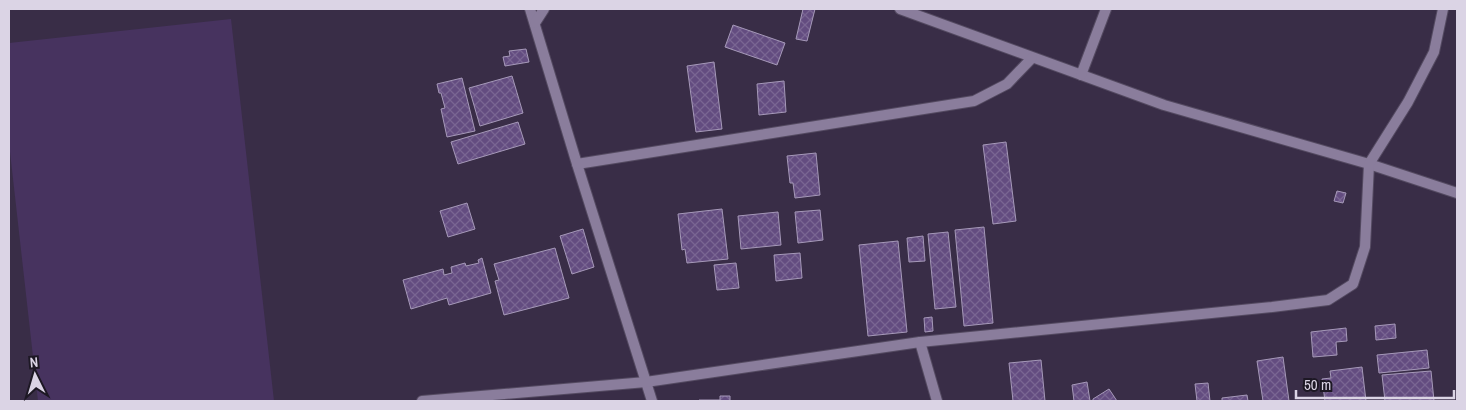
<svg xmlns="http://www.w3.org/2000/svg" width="1466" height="410" viewBox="0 0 1466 410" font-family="'Archivo Narrow',sans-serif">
<defs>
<pattern id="building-cross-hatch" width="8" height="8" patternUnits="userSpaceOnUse" patternTransform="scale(1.25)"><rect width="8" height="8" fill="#634c80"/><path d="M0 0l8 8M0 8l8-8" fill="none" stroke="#796592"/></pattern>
</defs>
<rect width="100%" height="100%" fill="#392d47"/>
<polygon fill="#47335f" points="231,19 274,401 38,401 9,143 9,43"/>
<g fill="url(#building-cross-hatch)" stroke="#a699b9">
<polygon points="803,9 815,9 807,41 796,39"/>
<polygon points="733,25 785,43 777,65 725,47"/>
<polygon points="526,49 529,62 505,66 503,57 510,56 509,51"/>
<polygon points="714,62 722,129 696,132 687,66"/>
<polygon points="512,76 523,113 480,126 469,88"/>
<polygon points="462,78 475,131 447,137 441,109 445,108 441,93 439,93 437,84"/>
<polygon points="784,81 786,112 759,115 757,84"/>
<polygon points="518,122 525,144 458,164 451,142"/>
<polygon points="1006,142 1016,221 993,224 983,145"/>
<polygon points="816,153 820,195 795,198 793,183 790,183 787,156"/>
<polygon points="1337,191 1346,193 1343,203 1334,201"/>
<polygon points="467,203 475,229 448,237 440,211"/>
<polygon points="722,209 728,259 687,263 685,249 682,250 678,214"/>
<polygon points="820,210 823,240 798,243 795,212"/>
<polygon points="778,212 781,245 741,249 738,216"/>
<polygon points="984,227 993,323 964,326 955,230"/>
<polygon points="583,229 594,267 572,274 560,236"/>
<polygon points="948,232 956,307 935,309 928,234"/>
<polygon points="923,236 925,261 909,262 907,238"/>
<polygon points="898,241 907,332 868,336 859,245"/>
<polygon points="555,248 569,298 504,315 495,281 499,280 494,264"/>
<polygon points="800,253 802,278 776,281 774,255"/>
<polygon points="482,258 491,293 449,305 447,298 411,309 403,280 443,269 444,275 452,273 451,267 465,263 466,266 479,263 478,260"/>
<polygon points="736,263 739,288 717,290 714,265"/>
<polygon points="932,317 933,331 925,332 924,318"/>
<polygon points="1395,324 1396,338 1376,340 1375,326"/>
<polygon points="1346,328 1347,341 1336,342 1337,355 1313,357 1311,332"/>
<polygon points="1427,350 1429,368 1379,373 1377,355"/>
<polygon points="1283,357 1289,401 1263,401 1257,361"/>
<polygon points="1041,360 1045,401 1013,401 1009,363"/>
<polygon points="1362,367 1366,401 1325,401 1322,379 1331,378 1330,371"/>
<polygon points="1431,371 1434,401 1385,401 1382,375"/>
<polygon points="1087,382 1090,401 1074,401 1072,385"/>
<polygon points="1208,383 1210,401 1197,401 1195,384"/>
<polygon points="1109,389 1117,401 1093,401 1093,399"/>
<polygon points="1247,395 1248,401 1222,401 1222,398"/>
<polygon points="720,396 730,396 730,401 699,401 699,400 720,400"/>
</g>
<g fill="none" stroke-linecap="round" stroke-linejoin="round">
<defs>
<g id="minor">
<polyline points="530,9 577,164 652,401"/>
<polyline points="900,9 1164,105 1369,164 1457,193"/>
<polyline points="535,23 544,9"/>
<polyline points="1081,75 1106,9"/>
<polyline points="577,164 974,101 1007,84 1032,58"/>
<polyline points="920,342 937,401"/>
<polyline points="422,401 646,382 920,342 1272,307 1328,300 1353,284 1365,247 1369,164 1408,102 1434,52 1443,9"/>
</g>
</defs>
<use href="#minor" stroke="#544a61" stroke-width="12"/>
<use href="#minor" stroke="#8a7d9c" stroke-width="10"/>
</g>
<rect width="1466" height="410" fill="none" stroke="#dbd4e5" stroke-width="20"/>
<g transform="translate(35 375) rotate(355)" stroke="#1d1824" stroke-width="4" paint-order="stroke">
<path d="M0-4L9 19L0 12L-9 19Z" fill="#dbd4e5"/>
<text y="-8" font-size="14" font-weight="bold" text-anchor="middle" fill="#dbd4e5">N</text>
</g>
<path d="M1296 390v8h158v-8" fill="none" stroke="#dbd4e5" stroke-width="2.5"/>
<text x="1304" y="390" font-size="15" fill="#dbd4e5" stroke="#1d1824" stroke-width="4" paint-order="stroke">50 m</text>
</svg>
